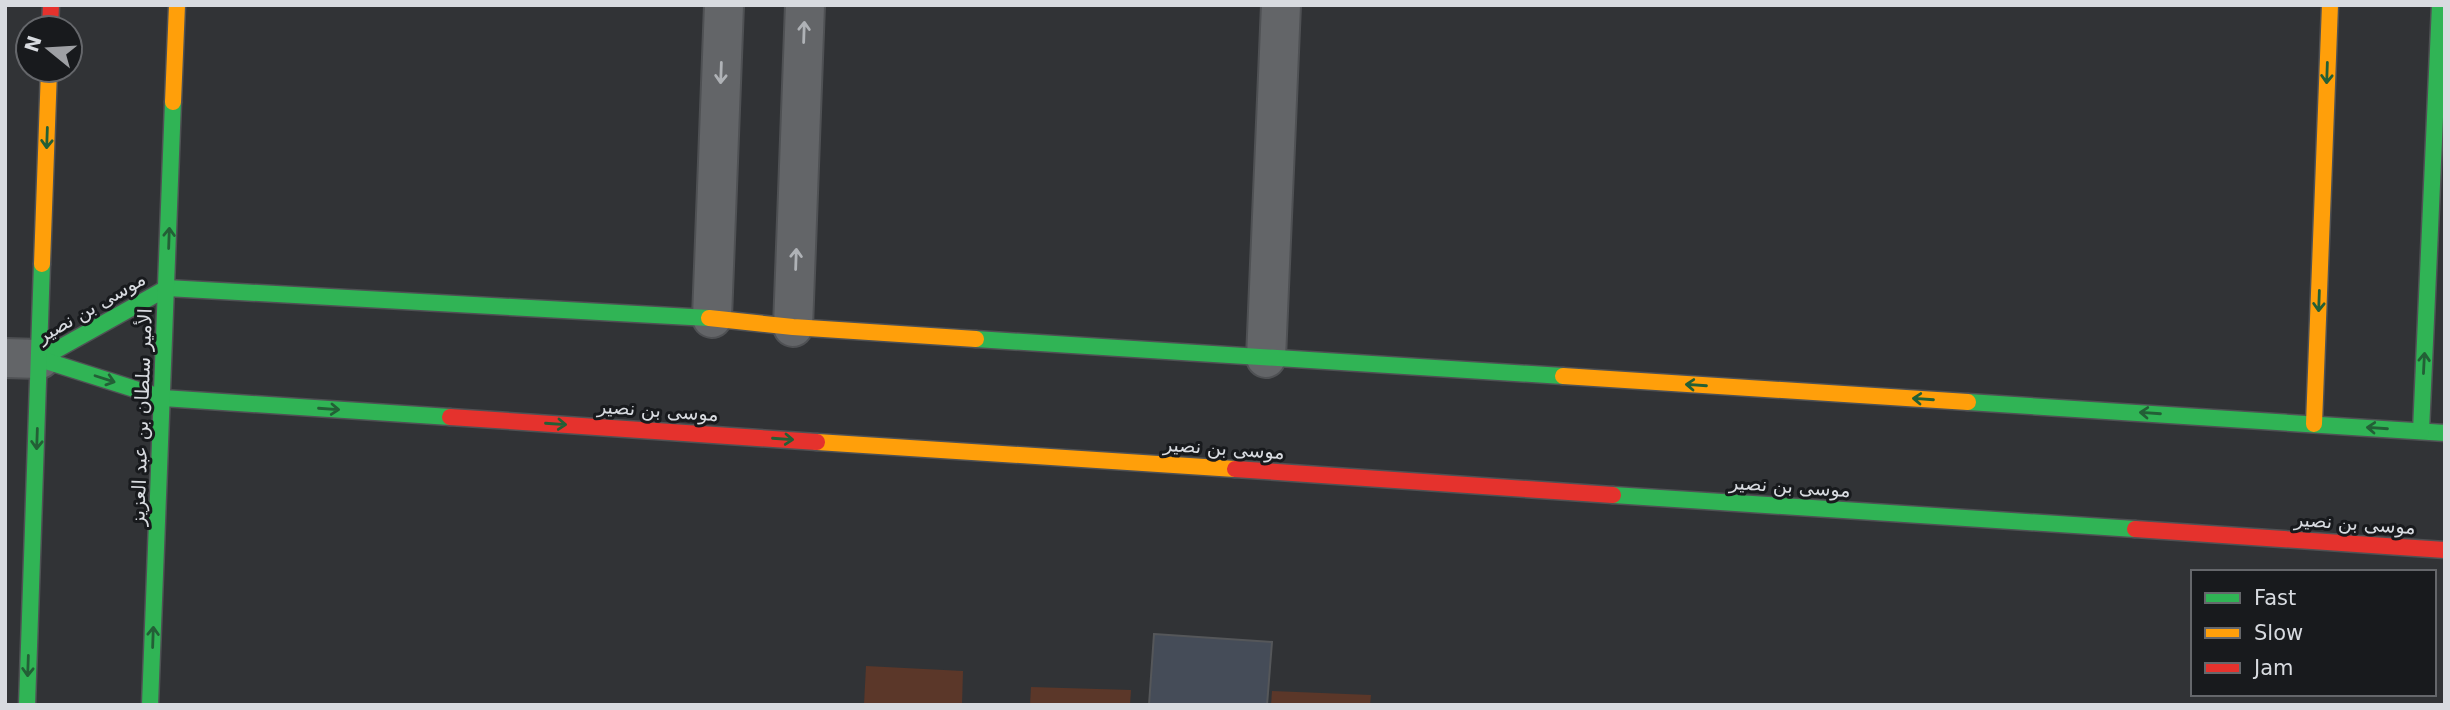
<svg xmlns="http://www.w3.org/2000/svg" width="2450" height="710" viewBox="0 0 2450 710" font-family="'DejaVu Sans','Noto Naskh Arabic',sans-serif">
<rect width="100%" height="100%" fill="#313336"/>
<g fill="#5b3729">
<polygon points="866,666 963,671 962,705 864,705"/>
<polygon points="1031,687 1131,690 1130,705 1030,705"/>
<polygon points="1272,691 1371,695 1370,705 1271,705"/>
</g>
<polygon fill="#454c58" stroke="#55575a" stroke-width="2" points="1154,634 1272,642 1267,705 1149,705"/>
<g fill="none" stroke-linecap="round" stroke-linejoin="round">
<defs>
<g id="street">
<polyline points="712,318 724,5"/>
<polyline points="793,327 805,5"/>
<polyline points="5,358 40,359"/>
<polyline points="1266,358 1281,5"/>
</g>
<g id="fast">
<polyline points="976,339 1563,376"/>
<polyline points="40,359 167,288 709,318"/>
<polyline points="40,359 163,398 450,417"/>
<polyline points="1968,402 2445,433"/>
<polyline points="2421,431 2440,5"/>
<polyline points="1613,495 2135,529"/>
<polyline points="27,705 42,264"/>
<polyline points="150,705 173,102"/>
</g>
<g id="slow">
<polyline points="173,102 177,5"/>
<polyline points="42,264 49,70"/>
<polyline points="709,318 793,327 976,339"/>
<polyline points="1563,376 1968,402"/>
<polyline points="2314,424 2330,5"/>
<polyline points="817,442 1235,469"/>
</g>
<g id="jam">
<polyline points="50,28 51,5"/>
<polyline points="450,417 817,442"/>
<polyline points="1235,469 1613,495"/>
<polyline points="2135,529 2445,550"/>
</g>
</defs>
<use href="#street" stroke="#4f5154" stroke-width="42"/>
<use href="#fast" stroke="#4f5154" stroke-width="19"/>
<use href="#slow" stroke="#4f5154" stroke-width="19"/>
<use href="#jam" stroke="#4f5154" stroke-width="19"/>
<use href="#street" stroke="#636568" stroke-width="38"/>
<use href="#fast" stroke="#30b455" stroke-width="16"/>
<use href="#slow" stroke="#ff9f0a" stroke-width="16"/>
<use href="#jam" stroke="#e5322d" stroke-width="16"/>
</g>
<defs><path id="oneway-shaft" d="M-6 0H5M1.5-3L5.5 0L1.5 3" fill="none" stroke-width="1.6" stroke-linecap="round" stroke-linejoin="round" transform="scale(1.75)"/></defs>
<g stroke="#afb2b6">
<use href="#oneway-shaft" transform="translate(804 32) rotate(-88)"/>
<use href="#oneway-shaft" transform="translate(721 73) rotate(92)"/>
<use href="#oneway-shaft" transform="translate(796 259) rotate(-88)"/>
</g>
<g stroke="#235f36">
<use href="#oneway-shaft" transform="translate(2327 73) rotate(92)"/>
<use href="#oneway-shaft" transform="translate(47 138) rotate(92)"/>
<use href="#oneway-shaft" transform="translate(169 238) rotate(-88)"/>
<use href="#oneway-shaft" transform="translate(2319 301) rotate(92)"/>
<use href="#oneway-shaft" transform="translate(2424 363) rotate(-87)"/>
<use href="#oneway-shaft" transform="translate(105 379) rotate(18)"/>
<use href="#oneway-shaft" transform="translate(1696 385) rotate(-176)"/>
<use href="#oneway-shaft" transform="translate(1923 399) rotate(-176)"/>
<use href="#oneway-shaft" transform="translate(329 409) rotate(4)"/>
<use href="#oneway-shaft" transform="translate(2150 413) rotate(-176)"/>
<use href="#oneway-shaft" transform="translate(556 424) rotate(4)"/>
<use href="#oneway-shaft" transform="translate(2377 428) rotate(-176)"/>
<use href="#oneway-shaft" transform="translate(37 439) rotate(92)"/>
<use href="#oneway-shaft" transform="translate(783 439) rotate(4)"/>
<use href="#oneway-shaft" transform="translate(153 637) rotate(-88)"/>
<use href="#oneway-shaft" transform="translate(28 666) rotate(92)"/>
</g>
<g text-anchor="middle" dominant-baseline="central" stroke-width="6" stroke-linejoin="round" paint-order="stroke">
<g font-size="19" fill="#d8dbe0" stroke="#181a1d">
<text transform="translate(91 307) rotate(-30)">موسى بن نصير</text>
<text transform="translate(658 410) rotate(4)">موسى بن نصير</text>
<text transform="translate(141 417) rotate(-88)">الأمير سلطان بن عبد العزيز</text>
<text transform="translate(1224 448) rotate(4)">موسى بن نصير</text>
<text transform="translate(1790 486) rotate(4)">موسى بن نصير</text>
<text transform="translate(2355 523) rotate(4)">موسى بن نصير</text>
</g>
</g>
<rect width="2450" height="710" fill="none" stroke="#d8dbe0" stroke-width="14"/>
<rect x="2191" y="570" width="245" height="126" fill="#181a1d" stroke="#65676b" stroke-width="2"/>
<rect x="2205" y="593" width="35" height="10" fill="#30b455" stroke="#65676b" stroke-width="2"/>
<text x="2254" y="605" font-size="21" fill="#d8dbe0">Fast</text>
<rect x="2205" y="628" width="35" height="10" fill="#ff9f0a" stroke="#65676b" stroke-width="2"/>
<text x="2254" y="640" font-size="21" fill="#d8dbe0">Slow</text>
<rect x="2205" y="663" width="35" height="10" fill="#e5322d" stroke="#65676b" stroke-width="2"/>
<text x="2254" y="675" font-size="21" fill="#d8dbe0">Jam</text>
<g transform="translate(49 49) rotate(288)"><circle r="33" fill="#181a1d" stroke="#65676b" stroke-width="2"/>
<path d="M0-5L12 26L0 18L-12 26Z" fill="#9ea0a4"/>
<text y="-10" font-size="19" font-weight="bold" text-anchor="middle" fill="#d8dbe0">N</text>
</g>
</svg>
